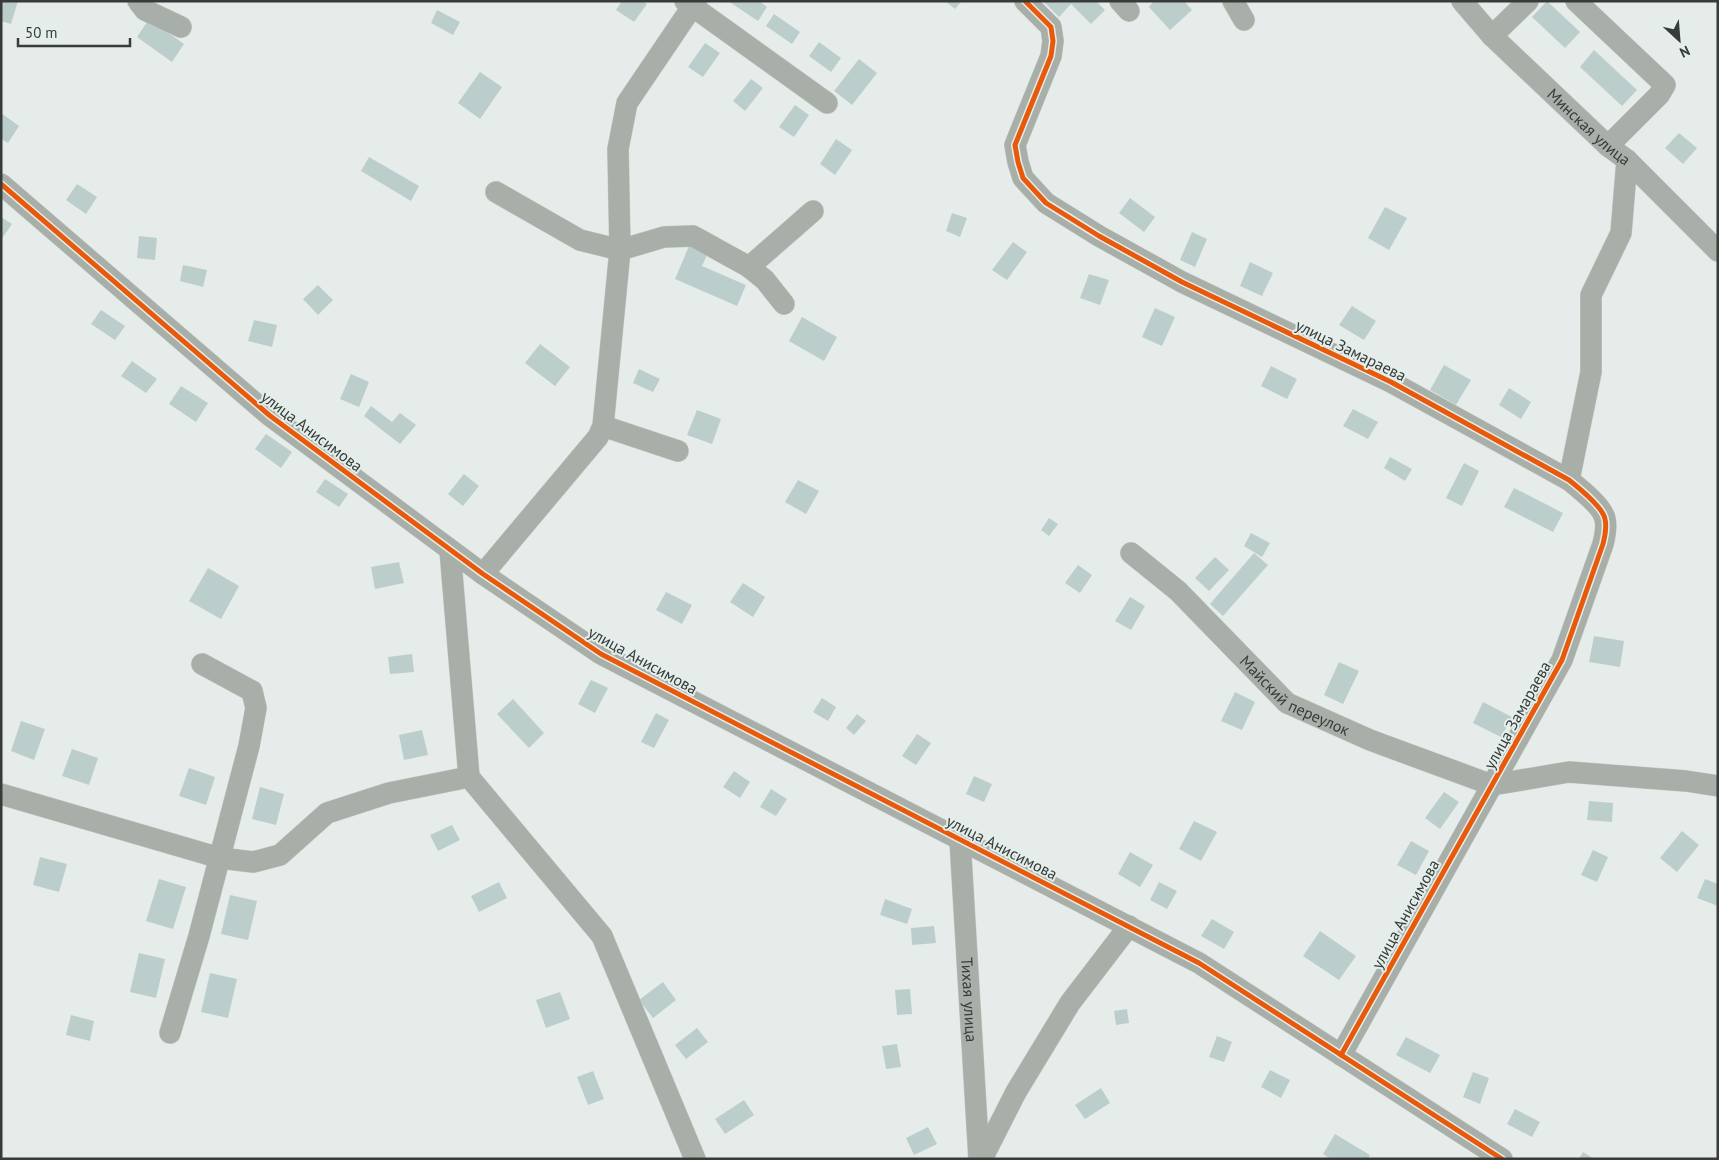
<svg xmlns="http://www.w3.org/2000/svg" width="1719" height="1160" viewBox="0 0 1719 1160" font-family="'PT Sans',sans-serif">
<rect width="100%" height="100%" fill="#e6ece9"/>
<g fill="#bccecc">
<polygon points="1,1 18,1 11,24 1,21"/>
<polygon points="622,1 643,1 647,4 634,22 616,10"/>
<polygon points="728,1 759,1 767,7 758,21"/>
<polygon points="945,1 962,1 955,9"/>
<polygon points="1045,1 1096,1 1105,10 1091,24 1071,4 1059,17 1044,2"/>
<polygon points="1154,1 1184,1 1192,10 1170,30 1149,7"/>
<polygon points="1547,1 1580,32 1565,48 1532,17"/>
<polygon points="437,10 460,22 453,35 431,23"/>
<polygon points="774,14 800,32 792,44 766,26"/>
<polygon points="149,19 184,44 172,62 137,37"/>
<polygon points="819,42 841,58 831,72 809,56"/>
<polygon points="705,43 720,53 703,77 688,67"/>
<polygon points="1594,50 1637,90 1622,106 1580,67"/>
<polygon points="859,59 877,73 852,105 834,91"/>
<polygon points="480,72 502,87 480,119 458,103"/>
<polygon points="751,79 763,88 745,111 733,101"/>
<polygon points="795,105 809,115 794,137 779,127"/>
<polygon points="1,113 19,126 8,143 1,139"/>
<polygon points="1679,133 1697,148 1683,164 1665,148"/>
<polygon points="836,139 852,150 835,175 820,164"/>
<polygon points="369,157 419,186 411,201 361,171"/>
<polygon points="77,184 97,197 86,214 66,200"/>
<polygon points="1130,198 1155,217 1144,232 1119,213"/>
<polygon points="1385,207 1407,218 1389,250 1368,238"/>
<polygon points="952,213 967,218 960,237 946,231"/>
<polygon points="1,217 12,224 1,240"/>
<polygon points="1192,232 1207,239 1195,267 1180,260"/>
<polygon points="139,236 157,238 155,260 137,258"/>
<polygon points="1013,242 1027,252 1007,280 992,270"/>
<polygon points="689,246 707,255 702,266 746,285 737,306 675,279"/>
<polygon points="1250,262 1273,273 1262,296 1240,286"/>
<polygon points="183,265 207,270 203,287 180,281"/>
<polygon points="1089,274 1109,280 1100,305 1080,298"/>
<polygon points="318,285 333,300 318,315 303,299"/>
<polygon points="1352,306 1376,321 1364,340 1339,325"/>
<polygon points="1155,308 1175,317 1162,346 1142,337"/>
<polygon points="101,310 125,326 115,340 91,324"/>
<polygon points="802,317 837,337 824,361 789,341"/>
<polygon points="254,320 277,325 272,347 248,341"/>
<polygon points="540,344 570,367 555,386 525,363"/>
<polygon points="132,361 157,379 146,393 121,376"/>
<polygon points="1444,365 1471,380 1456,405 1430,390"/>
<polygon points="1271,366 1297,379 1287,399 1261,386"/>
<polygon points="639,369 660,379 653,392 633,383"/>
<polygon points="351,374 369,382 359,407 340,399"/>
<polygon points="181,386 208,403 196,422 169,404"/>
<polygon points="1509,388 1531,402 1521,419 1499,405"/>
<polygon points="371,406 392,422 400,413 416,425 400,444 364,416"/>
<polygon points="1353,409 1378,422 1368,439 1343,426"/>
<polygon points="697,410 721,419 712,444 687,435"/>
<polygon points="266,434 292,452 281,468 255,449"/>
<polygon points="1390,457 1412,469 1405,481 1384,468"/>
<polygon points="1464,463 1479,471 1462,506 1446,498"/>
<polygon points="464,474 479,486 463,506 448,494"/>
<polygon points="325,479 348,494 339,507 316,492"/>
<polygon points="798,480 819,491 806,514 785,502"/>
<polygon points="1514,488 1563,513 1553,532 1504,507"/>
<polygon points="1049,518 1058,524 1049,536 1041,530"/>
<polygon points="1251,533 1270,543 1262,557 1244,546"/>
<polygon points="1254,553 1268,565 1223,616 1210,604"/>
<polygon points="1215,557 1229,570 1209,591 1195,578"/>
<polygon points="399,562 404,583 375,589 371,567"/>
<polygon points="1078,565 1092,575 1080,593 1065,583"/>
<polygon points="208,568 239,586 221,619 189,601"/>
<polygon points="743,583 765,597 753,617 730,602"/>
<polygon points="666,592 692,605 682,624 656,610"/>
<polygon points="1130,597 1145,606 1131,630 1115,621"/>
<polygon points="1594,636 1624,641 1620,667 1589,662"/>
<polygon points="412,654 414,672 390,674 388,657"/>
<polygon points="1339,662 1359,671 1343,704 1324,695"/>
<polygon points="591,680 608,688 595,713 578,704"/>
<polygon points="1235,692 1255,702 1242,730 1221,721"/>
<polygon points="822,698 836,707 828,721 813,712"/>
<polygon points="513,699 544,733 529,748 497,714"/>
<polygon points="1483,702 1512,717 1501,737 1473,723"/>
<polygon points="656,713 669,720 654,748 641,742"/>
<polygon points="857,714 866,721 854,735 846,728"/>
<polygon points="21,721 45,729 34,760 11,751"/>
<polygon points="422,730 428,755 404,760 399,735"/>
<polygon points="917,734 931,743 916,765 902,756"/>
<polygon points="72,749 98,758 89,785 62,776"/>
<polygon points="189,768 215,777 206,805 179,796"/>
<polygon points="734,771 750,782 740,798 723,787"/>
<polygon points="974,776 992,784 984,802 966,794"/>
<polygon points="260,787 284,794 276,825 252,819"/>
<polygon points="771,789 787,799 776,816 760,807"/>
<polygon points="1444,792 1459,802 1440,829 1425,818"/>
<polygon points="1589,801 1613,803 1612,822 1587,820"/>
<polygon points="1194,821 1217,832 1201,861 1179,849"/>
<polygon points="452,825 460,840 438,851 430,835"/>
<polygon points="1682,831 1699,845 1677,872 1660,858"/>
<polygon points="1411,841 1429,851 1416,875 1397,865"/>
<polygon points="1593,850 1608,857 1597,882 1581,875"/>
<polygon points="1130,852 1153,865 1140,887 1118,874"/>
<polygon points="40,857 67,864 59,892 33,885"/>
<polygon points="159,879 186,887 173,929 146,921"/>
<polygon points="1705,879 1718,884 1718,906 1697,898"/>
<polygon points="499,882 507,898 479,912 471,896"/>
<polygon points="1159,882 1177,891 1167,909 1150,900"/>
<polygon points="230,895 257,901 248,940 221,934"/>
<polygon points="885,899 912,909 907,924 880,915"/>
<polygon points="1212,919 1234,932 1224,949 1201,936"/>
<polygon points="934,926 936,943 912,945 911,928"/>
<polygon points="1320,931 1356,956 1339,980 1303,956"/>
<polygon points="139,953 165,959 156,998 130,992"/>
<polygon points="210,973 237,979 228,1018 201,1012"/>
<polygon points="663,982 676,1000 653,1018 639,1000"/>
<polygon points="910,989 912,1014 897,1015 895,990"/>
<polygon points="560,992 570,1019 546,1028 536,1000"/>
<polygon points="1127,1009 1129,1023 1116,1025 1114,1011"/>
<polygon points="71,1015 94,1021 90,1041 66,1035"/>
<polygon points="697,1028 708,1042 686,1059 675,1045"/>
<polygon points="1217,1036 1232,1042 1224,1062 1209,1057"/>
<polygon points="1406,1037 1440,1055 1430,1073 1396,1055"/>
<polygon points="897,1044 901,1067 886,1069 882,1046"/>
<polygon points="1270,1070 1290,1080 1281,1098 1261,1087"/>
<polygon points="593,1071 604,1099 588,1105 577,1077"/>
<polygon points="1473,1072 1489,1078 1480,1104 1463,1097"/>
<polygon points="1101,1088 1110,1103 1085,1119 1075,1105"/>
<polygon points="744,1100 754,1115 725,1134 715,1119"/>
<polygon points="1515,1109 1540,1122 1532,1137 1507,1124"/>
<polygon points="928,1127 937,1144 914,1155 906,1138"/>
<polygon points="1335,1134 1370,1155 1368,1159 1331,1159 1323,1154"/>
<polygon points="1583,1152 1594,1159 1579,1159"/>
</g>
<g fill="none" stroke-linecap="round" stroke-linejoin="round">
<defs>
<g id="minor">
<polyline points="138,1 145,10 181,27"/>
<polyline points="685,1 827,103"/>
<path d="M1025 1 1051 27 1053 41 1051 56 1015 145 1018 162 1023 178 1046 203 1099 236 1182 282 1391 382 1569 480C1579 488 1603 507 1605 519 1607 527 1605 536 1603 544L1562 660 1341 1055"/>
<polyline points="1120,1 1129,11"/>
<polyline points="1233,1 1244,20"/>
<path id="s1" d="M1462 1 1492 36 1608 146 1627 160 1718 251"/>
<polyline points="1576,1 1665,85 1659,95 1608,146"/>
<polyline points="1492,36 1528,1"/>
<polyline points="1,184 269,415 483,574 601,654 1199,963 1502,1159"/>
<polyline points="496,192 580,240 620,250 664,237 693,236 749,267 765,280 784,304"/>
<polyline points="749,267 813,211"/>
<polyline points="603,426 678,451"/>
<polyline points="1569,480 1591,372 1591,295 1621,233 1627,160"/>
<polyline points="450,550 469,777 602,936 695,1159"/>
<path id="s2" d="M1131 553 1178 591 1287 703 1370 740 1492 785 1569 772 1686 781 1718 786"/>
<polyline points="483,574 598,437 603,426 620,250 618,149 627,103 696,1"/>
<polyline points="1,794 220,858 253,862 280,855 327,813 389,793 469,777"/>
<path id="s3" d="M960 840 979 1159"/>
<polyline points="170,1033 199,936 249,746 256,708 252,691 202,664"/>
<polyline points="982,1159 1016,1092 1070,1003 1129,926"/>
</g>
</defs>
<use href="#minor" stroke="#c4c8c6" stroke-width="22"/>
<use href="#minor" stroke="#a7afa8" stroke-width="21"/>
<defs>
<g id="cycleway">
<path d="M1025 1 1051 27 1053 41 1051 56 1015 145 1018 162 1023 178 1046 203 1099 236 1182 282 1391 382 1569 480C1579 488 1603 507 1605 519 1607 527 1605 536 1603 544L1562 660 1341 1055"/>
<polyline points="1,184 269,415 483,574 601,654 1199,963 1502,1159"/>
</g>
</defs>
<use href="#cycleway" stroke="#e4eeea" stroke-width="8"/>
<use href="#cycleway" stroke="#e8590c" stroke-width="5"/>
</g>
<g text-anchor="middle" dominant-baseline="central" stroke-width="4" stroke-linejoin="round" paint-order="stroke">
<g font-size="16" fill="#373b39" stroke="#e4eeea">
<text stroke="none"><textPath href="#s1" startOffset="179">Минская улица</textPath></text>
<text transform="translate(1351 350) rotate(26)">улица Замараева</text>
<text transform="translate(312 431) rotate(37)">улица Анисимова</text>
<text transform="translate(643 660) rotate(29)">улица Анисимова</text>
<text stroke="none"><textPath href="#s2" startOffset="219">Майский переулок</textPath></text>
<text transform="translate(1517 715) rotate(-61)">улица Замараева</text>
<text transform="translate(1002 847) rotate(27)">улица Анисимова</text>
<text transform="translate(1405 914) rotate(-61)">улица Анисимова</text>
<text stroke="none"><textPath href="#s3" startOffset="160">Тихая улица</textPath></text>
</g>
</g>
<rect width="1719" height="1160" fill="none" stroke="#373b39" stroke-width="5"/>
<g transform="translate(1679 40) rotate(154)" stroke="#e4eeea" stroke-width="4" paint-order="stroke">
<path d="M0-4L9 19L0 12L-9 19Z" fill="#373b39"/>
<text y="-8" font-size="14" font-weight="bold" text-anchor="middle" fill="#373b39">N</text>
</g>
<path d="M18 38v8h112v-8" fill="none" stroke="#373b39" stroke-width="2.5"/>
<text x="25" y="38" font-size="15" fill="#373b39" stroke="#e4eeea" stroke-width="4" paint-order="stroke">50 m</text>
</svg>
